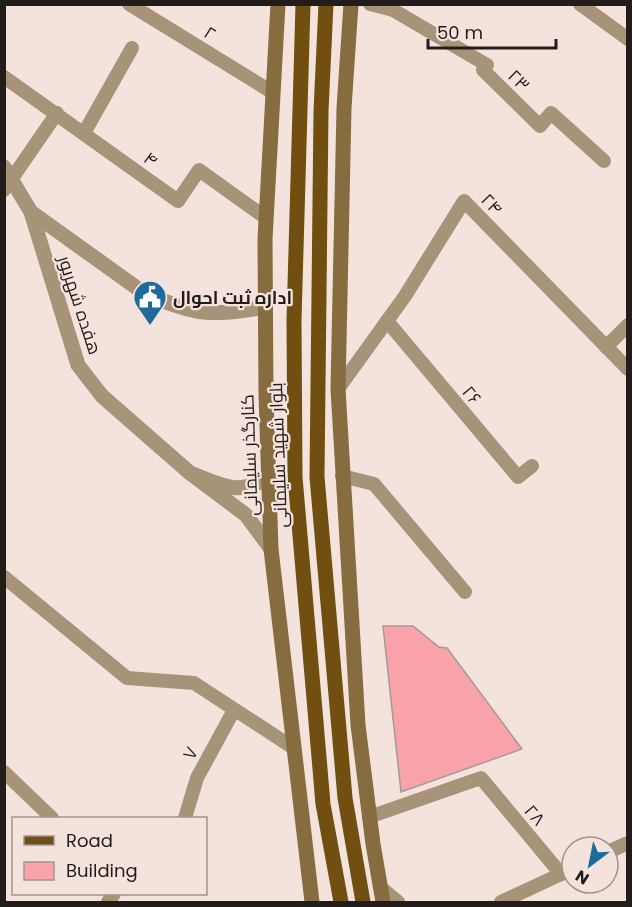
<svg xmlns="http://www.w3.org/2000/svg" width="632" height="907" viewBox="0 0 632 907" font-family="Poppins,Cairo,sans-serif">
<rect width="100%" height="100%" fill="#f4e3dc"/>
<polygon fill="#f8a2aa" stroke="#a99798" stroke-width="1.5" points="383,626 413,626 439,647 447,648 522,749 401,792"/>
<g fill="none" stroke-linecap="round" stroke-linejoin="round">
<g stroke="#a79478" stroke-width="14">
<polyline points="129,4 272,92"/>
<polyline points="370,4 393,10 487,65 483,70 540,126 551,113 604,161"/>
<polyline points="580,4 628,39"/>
<polyline points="4,77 178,201 199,170 266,218"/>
<polyline points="84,133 132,48"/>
<polyline points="4,190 57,113"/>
<polyline points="387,321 518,477 532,466"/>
<polyline points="606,347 628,325"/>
<polyline points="338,389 405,296 464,201 628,369"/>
<polyline points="342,476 374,484 465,592"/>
<polyline points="4,577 127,678 194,683 292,747"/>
<polyline points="4,772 52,818"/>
<polyline points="369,817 481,778 561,874"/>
<polyline points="185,818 197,778 234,710"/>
<polyline points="608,852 628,843"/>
<polyline points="381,888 398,902"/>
<polyline points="108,902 114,894"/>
<polyline points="501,902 572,869"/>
</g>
<g stroke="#a79478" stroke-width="15">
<polyline points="4,167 31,212 78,365 102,396 190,473"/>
<path d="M31 212 144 293C195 315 211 317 265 307"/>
<path d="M269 477C236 497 223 485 190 473L246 515 271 549"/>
</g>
<g stroke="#876c40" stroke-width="15">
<polyline points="278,4 265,239 266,395 271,549 312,902"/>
<polyline points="351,4 344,108 338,389 358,725 373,844 383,902"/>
</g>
<g stroke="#704f10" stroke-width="15">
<polyline points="303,4 294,320 295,477 323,804 341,902"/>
<polyline points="326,4 321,111 317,477 345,798 363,902"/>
</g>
</g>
<defs>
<symbol id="civic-pin" viewBox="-11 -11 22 30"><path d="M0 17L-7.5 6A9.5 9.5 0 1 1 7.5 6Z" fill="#1e6a9d" stroke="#f4e3dc"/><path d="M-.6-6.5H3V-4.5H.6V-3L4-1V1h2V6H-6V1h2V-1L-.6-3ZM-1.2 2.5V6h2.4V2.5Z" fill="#fff"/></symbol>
</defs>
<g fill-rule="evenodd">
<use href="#civic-pin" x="131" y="278" width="38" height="52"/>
</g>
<g text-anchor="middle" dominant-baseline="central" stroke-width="4.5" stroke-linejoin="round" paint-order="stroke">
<g font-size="18" fill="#221d1a" stroke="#f4e3dc">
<text transform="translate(210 33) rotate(32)">۲</text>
<text transform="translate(519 80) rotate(45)">۲۳</text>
<text transform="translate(151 159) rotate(36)">۴</text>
<text transform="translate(492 204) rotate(46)">۲۴</text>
<text transform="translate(80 305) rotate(72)">هفده شهریور</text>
<text transform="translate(472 395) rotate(50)">۲۶</text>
<text transform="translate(249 455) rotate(-92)">کنارگذر سلیمانی</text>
<text transform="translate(278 455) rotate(-92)">بلوار شهید سلیمانی</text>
<text transform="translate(190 753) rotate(-61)">۷</text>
<text transform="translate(535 815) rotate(50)">۲۸</text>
</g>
<g font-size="18" font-weight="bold" fill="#221d1a" stroke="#f4e3dc" text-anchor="start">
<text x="173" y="297">اداره ثبت احوال</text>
</g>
</g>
<rect width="632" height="907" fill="none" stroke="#221d1a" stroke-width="12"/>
<rect x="12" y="817" width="195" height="78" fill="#f4e3dc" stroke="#a0948e" stroke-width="1.5"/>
<rect x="24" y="836" width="30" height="9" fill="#704f10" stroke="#a0948e" stroke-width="1.5"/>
<text x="66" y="847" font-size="18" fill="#221d1a">Road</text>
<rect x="24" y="862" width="30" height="18" fill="#f8a2aa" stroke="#a0948e" stroke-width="1.5"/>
<text x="66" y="877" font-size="18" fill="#221d1a">Building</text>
<g transform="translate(590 865) rotate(212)"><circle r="28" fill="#f4e3dc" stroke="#a0948e" stroke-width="1.5"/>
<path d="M0-4.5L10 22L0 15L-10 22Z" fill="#1e6a9d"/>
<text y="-9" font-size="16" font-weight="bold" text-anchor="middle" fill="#221d1a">N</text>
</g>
<path d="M428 39v9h128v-9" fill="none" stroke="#221d1a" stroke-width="3"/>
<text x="437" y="39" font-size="18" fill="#221d1a" stroke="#f4e3dc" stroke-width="4.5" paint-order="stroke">50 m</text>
</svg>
